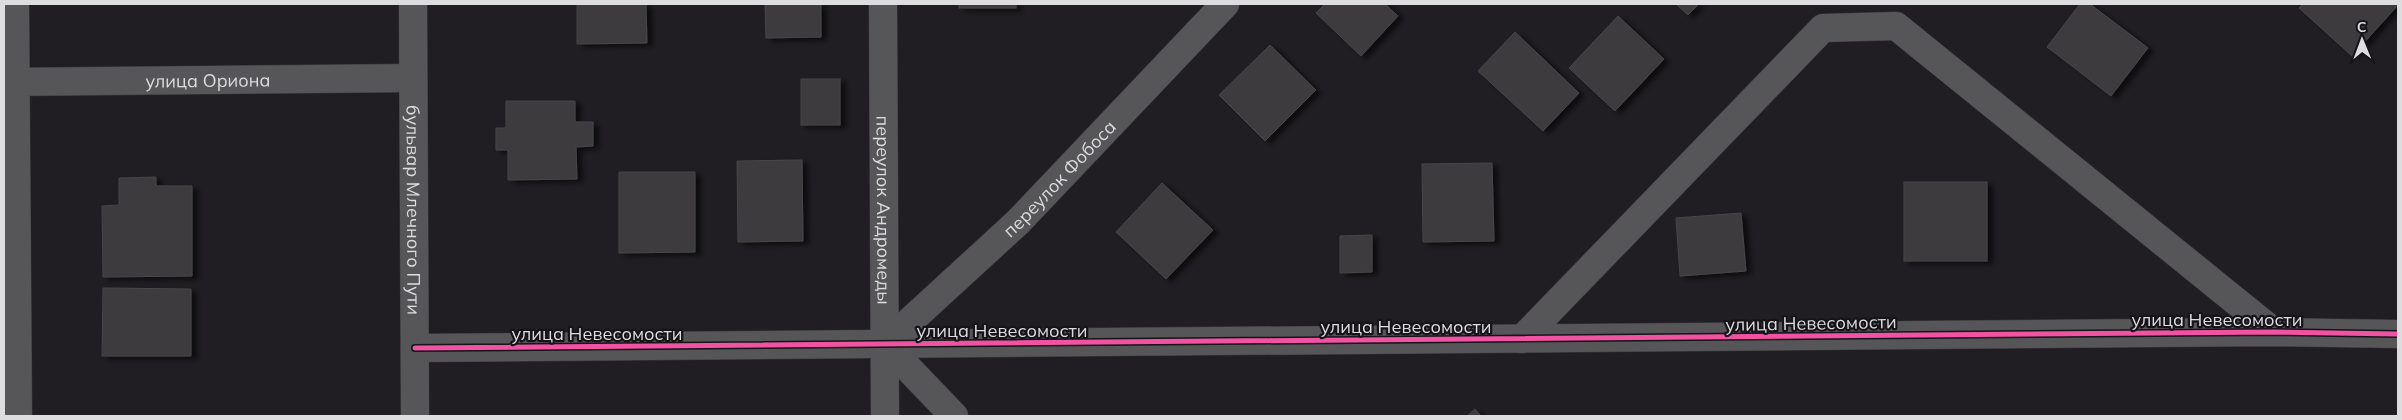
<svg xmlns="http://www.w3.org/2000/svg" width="2402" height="420" viewBox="0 0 2402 420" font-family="Mulish,sans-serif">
<defs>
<filter id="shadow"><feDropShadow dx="5.5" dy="3" stdDeviation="2.5" flood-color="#0009"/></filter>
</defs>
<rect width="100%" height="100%" fill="#201e22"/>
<g fill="#3c3b3e" stroke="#474649" filter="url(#shadow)">
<polygon points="577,4 646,4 647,43 577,44"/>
<polygon points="765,4 821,4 821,37 766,38"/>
<rect x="959" y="4" width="57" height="4"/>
<polygon points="1325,4 1385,4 1398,16 1361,56 1316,13"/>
<polygon points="1676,4 1699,4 1688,15"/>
<polygon points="2080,4 2090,4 2148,48 2111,96 2047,47"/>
<polygon points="2303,4 2398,4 2398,5 2352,56 2299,8"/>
<polygon points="1618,16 1664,59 1615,111 1569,68"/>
<polygon points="1515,32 1579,93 1543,131 1478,71"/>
<polygon points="1270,45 1316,90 1265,141 1219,95"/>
<rect x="801" y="79" width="39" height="46"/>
<polygon points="506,101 575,101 575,122 593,122 593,146 576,147 577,179 508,180 508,150 496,150 496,128 506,128"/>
<polygon points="802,160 803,241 738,242 737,161"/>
<polygon points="1492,163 1494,241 1423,242 1422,164"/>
<polygon points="619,172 695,172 695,252 619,253"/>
<polygon points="156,177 156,186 192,186 192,276 103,277 102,206 119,205 119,178"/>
<rect x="1904" y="182" width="83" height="79"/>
<polygon points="1162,183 1213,230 1166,279 1116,232"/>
<polygon points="1741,213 1746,271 1680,276 1676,218"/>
<polygon points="1372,235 1372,272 1340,273 1340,236"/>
<polygon points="103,288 191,289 191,356 102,356"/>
<polygon points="1475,409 1481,416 1467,416"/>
</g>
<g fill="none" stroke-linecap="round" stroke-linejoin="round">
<defs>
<g id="street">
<polyline points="15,4 18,416"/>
<path id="s1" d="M413 4 415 416"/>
<path id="s2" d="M883 4 885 416"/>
<path id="s3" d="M4 82 413 78"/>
<polyline points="1522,339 1823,28 1896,26 2274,332"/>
<polyline points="415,348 2274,332 2398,334"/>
<path id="s4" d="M954 416 885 344 1018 222 1225 4"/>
</g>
</defs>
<use href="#street" stroke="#3c3a3d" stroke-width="29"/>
<use href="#street" stroke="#565558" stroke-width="28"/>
<defs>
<polyline id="cycleway" points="415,348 2274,332 2398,334"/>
</defs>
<use href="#cycleway" stroke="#161419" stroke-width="8"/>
<use href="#cycleway" stroke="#f153a3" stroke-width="5"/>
</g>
<g text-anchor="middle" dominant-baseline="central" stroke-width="4.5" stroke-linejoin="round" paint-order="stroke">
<g font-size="18" fill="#dddcdf" stroke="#161419">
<text stroke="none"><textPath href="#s3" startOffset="204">улица Ориона</textPath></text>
<text stroke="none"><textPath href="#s4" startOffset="340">переулок Фобоса</textPath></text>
<text stroke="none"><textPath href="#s1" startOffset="206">бульвар Млечного Пути</textPath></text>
<text stroke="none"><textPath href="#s2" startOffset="206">переулок Андромеды</textPath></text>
<text x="2217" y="319">улица Невесомости</text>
<text transform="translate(1811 323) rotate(-1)">улица Невесомости</text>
<text x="1406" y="326">улица Невесомости</text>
<text x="1002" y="330">улица Невесомости</text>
<text x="597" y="333">улица Невесомости</text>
</g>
</g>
<rect width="2402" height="420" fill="none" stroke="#dddcdf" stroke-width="10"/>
<g transform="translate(2362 40) rotate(359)" stroke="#161419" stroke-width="4" paint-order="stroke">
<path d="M0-4L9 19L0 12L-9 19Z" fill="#dddcdf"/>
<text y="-8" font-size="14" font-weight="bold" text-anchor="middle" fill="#dddcdf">С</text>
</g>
</svg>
